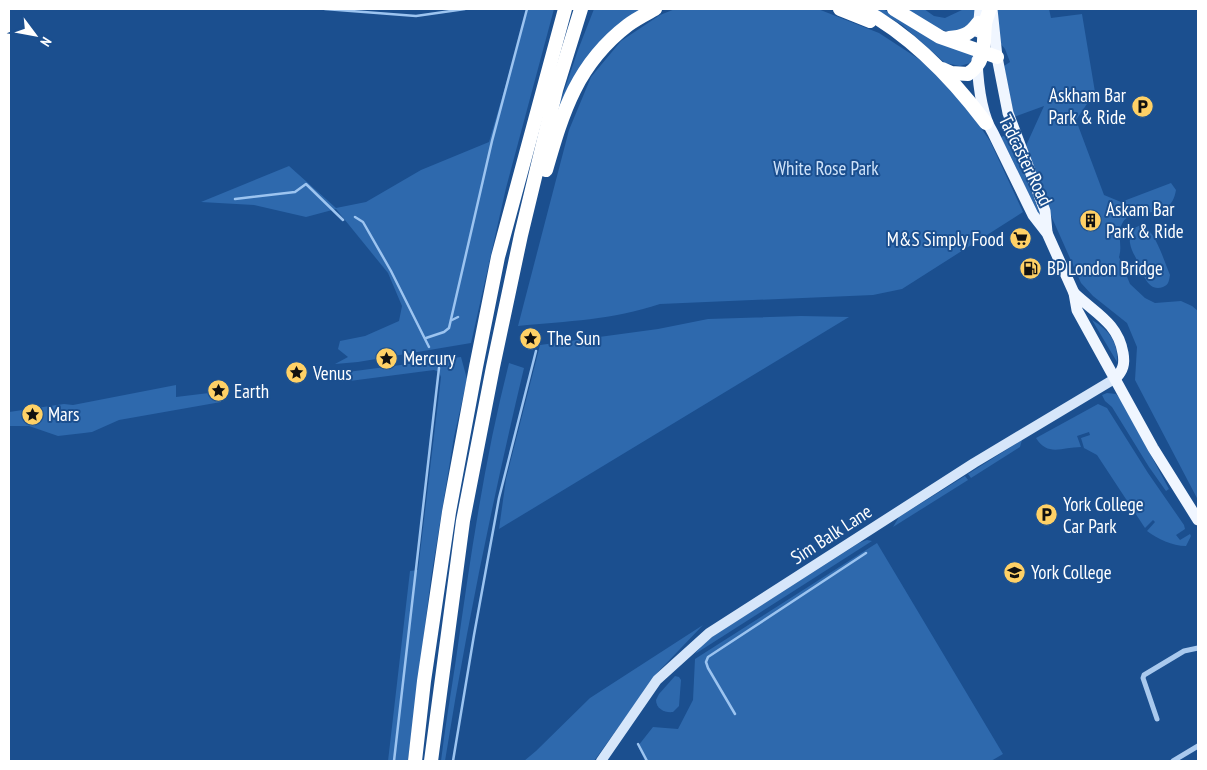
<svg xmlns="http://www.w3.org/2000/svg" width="1207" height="770" viewBox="0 0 1207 770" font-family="'PT Sans Narrow',sans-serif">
<rect width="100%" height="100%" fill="#1b4f8f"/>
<g fill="#2e69ad">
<polygon points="528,9 554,9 506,188 471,343 358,362 335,364 348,357 338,349 340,341 365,336 399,321 402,306 388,273 336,209 306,217 254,205 201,202 289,166 336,208 366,202 421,170 489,142"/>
<polygon points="594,9 647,9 630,19 557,112 578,50"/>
<path d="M675 9H818L879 33 928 65 961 99 990 141 1023 212 902 289 873 295 660 304C612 320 568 321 518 326L569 130 591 77 621 41 660 15Z"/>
<polygon points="875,9 883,9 913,26 972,53 972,59 970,63 960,66 945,63 902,25"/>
<path d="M905 9H924L934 16 945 18 964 9H979C977 13 975 20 972 23 952 45 924 20 905 9Z"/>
<path d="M997 9H1049L1051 18 1082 14 1095 92 1076 120 1104 195 1121 202 1171 183 1176 190C1170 225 1137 203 1123 222 1116 233 1123 245 1119 257L1130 284 1145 298 1155 303 1181 301 1192 306 1198 311V500L1135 380 1137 347 1127 323 1093 296 1081 283 1045 202 1025 148 1044 106 1014 117 1004 66 1010 62 1005 49 1000 43Z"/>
<polygon points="1009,134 1040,214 1041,219 1001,137"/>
<path d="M1141 225C1155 229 1164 261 1170 275 1169 280 1169 285 1163 287 1148 293 1142 272 1138 262 1135 256 1131 250 1130 243 1129 238 1132 233 1134 228Z"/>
<polygon points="801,316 849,317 499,529 506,479 540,345 658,329 708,319"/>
<path d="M1092 320C1109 330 1118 342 1117 362Z"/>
<polygon points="461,357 467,379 454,437 431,578 408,761 388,761 410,571 418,570 441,377 439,372 434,370 342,382 340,373"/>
<path d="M509 363 524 368C493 498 466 629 445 761H441C445 727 451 693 456 659 470 560 484 461 509 363Z"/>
<polygon points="176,385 176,397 209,393 219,396 221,402 119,420 92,432 84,433 58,436 29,426 9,426 9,412 64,404 73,405"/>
<polygon points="1107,393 1116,394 1121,400 1169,489 1166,491 1149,467 1112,407 1105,401 1102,395"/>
<path d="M1098 404 1107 408 1148 473 1184 525 1185 529 1176 535 1180 540 1190 534 1191 536 1186 546C1172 546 1158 539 1147 531L1155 522 1153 520 1145 528 1143 525 1097 455 1084 448 1081 438 1090 435 1089 432 1077 436 1081 447C1062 447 1048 457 1036 438Z"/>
<polygon points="1022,440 1020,447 971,478 968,474"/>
<polygon points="965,476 968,480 893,527 899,517"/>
<polygon points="867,540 872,541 695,654 703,644 716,634 859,543"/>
<polygon points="877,543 1003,754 991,761 645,761 638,746 653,727 678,729 693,700 695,659"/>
<polygon points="703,625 658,672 594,761 524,761 536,751 590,698"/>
<path d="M675 676 679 677 681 680 679 706 673 712C665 713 656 709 656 700L659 694Z"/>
</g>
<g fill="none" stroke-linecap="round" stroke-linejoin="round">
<g stroke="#9cc4f0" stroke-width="2.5">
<polyline points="325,9 416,16 465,9"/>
<polyline points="235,199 295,192 306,184 343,220"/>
<polyline points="355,217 363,222 391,271 429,347"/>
<polyline points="452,320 458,317"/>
<polyline points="426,338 444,332 449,328 492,141 527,9"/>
<polyline points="735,714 708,668 706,662 708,657 866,553"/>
<polyline points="638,744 647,761"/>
<polyline points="394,761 439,368"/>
<polyline points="453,761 474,635 499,498 536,351"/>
</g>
<g stroke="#a9c9ee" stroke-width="5">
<polyline points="1157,719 1143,678 1144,675 1184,651 1198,648"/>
<polyline points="1173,761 1198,746"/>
</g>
<polyline stroke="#d6e6fa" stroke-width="10" points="601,761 657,680 709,633 974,463 1116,378"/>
<g stroke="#f0f6ff" stroke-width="11">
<polyline points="992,9 997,57 1008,113 1045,211 1047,232"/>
<polyline points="978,32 980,9"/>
<path d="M977 60C978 83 981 114 993 133L1033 215 1047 233 1074 293 1077 310 1153 448 1198 520"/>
<path d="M1074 293C1095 313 1118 323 1123 353 1125 364 1123 370 1116 378"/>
</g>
<g stroke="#fff" stroke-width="14">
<polyline points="840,9 870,21"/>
<path d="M862 9C912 36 952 78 986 123"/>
<polyline points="894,9 940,37 997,57"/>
<path d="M949 38C963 37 970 34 978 23"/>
<path d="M942 69 951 73 968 74C987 61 983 44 985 24 986 19 988 14 990 9"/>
<path d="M546 170C563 111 577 64 628 25 636 19 646 14 655 9"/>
<polyline points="415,761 424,681 449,512 476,367 498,257 565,9"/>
<polyline points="431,761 463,521 493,367 521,235 556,90 581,9"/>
</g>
</g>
<defs>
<symbol id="parking-disc" viewBox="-11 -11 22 22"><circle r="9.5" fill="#ffd166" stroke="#1b4f8f"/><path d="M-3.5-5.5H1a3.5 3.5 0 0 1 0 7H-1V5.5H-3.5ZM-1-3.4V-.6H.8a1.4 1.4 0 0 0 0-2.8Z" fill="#111"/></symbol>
<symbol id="building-disc" viewBox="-11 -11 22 22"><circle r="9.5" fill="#ffd166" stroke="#1b4f8f"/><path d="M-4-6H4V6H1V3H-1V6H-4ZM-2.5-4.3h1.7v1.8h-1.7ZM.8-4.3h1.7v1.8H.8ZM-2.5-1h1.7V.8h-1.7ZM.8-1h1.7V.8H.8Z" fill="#111"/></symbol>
<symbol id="supermarket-disc" viewBox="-11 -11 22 22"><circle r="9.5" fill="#ffd166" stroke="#1b4f8f"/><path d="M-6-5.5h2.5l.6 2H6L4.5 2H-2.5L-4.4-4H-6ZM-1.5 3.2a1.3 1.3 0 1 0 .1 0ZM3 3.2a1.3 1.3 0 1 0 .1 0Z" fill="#111"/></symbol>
<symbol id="fuel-disc" viewBox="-11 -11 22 22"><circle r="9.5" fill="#ffd166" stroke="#1b4f8f"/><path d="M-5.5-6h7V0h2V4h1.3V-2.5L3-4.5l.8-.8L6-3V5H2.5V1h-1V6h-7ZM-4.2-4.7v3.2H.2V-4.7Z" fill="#111"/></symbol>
<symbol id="sight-disc" viewBox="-11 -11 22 22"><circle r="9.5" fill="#ffd166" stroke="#1b4f8f"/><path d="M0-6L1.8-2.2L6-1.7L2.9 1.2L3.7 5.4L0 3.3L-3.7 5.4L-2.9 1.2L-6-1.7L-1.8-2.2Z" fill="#111"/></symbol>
<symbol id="university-disc" viewBox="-11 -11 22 22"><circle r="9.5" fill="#ffd166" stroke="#1b4f8f"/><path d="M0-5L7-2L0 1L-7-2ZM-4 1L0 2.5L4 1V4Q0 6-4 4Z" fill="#111"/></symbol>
</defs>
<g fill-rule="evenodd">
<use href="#parking-disc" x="1130" y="94" width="25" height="25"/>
<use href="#building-disc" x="1078" y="208" width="25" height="25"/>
<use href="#supermarket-disc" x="1008" y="226" width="25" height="25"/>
<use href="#fuel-disc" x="1018" y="256" width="25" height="25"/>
<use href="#sight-disc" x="518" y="326" width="25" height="25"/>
<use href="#sight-disc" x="374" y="346" width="25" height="25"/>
<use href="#sight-disc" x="284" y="360" width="25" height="25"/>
<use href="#sight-disc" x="206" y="378" width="25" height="25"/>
<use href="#sight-disc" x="20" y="402" width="25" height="25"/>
<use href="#parking-disc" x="1034" y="502" width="25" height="25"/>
<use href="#university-disc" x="1002" y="560" width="25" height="25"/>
</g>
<g text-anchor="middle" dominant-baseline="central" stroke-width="4" stroke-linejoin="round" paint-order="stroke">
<g font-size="19" fill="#fff" stroke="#1b4f8f" text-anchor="start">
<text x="1126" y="95" text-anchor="end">Askham Bar<tspan x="1126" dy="22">Park &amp; Ride</tspan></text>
<text x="1106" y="209">Askam Bar<tspan x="1106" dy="22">Park &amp; Ride</tspan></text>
<text x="1004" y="239" text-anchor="end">M&amp;S Simply Food</text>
<text x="1047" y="268">BP London Bridge</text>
<text x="547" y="338">The Sun</text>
<text x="403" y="358">Mercury</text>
<text x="313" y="373">Venus</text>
<text x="234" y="391">Earth</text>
<text x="48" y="414">Mars</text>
<text x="1063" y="504">York College<tspan x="1063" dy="22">Car Park</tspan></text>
<text x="1031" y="572">York College</text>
</g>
<g font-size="19" fill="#fff" stroke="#1b4f8f">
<text transform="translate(1026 160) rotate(64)">Tadcaster Road</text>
<text transform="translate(831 534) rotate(-33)">Sim Balk Lane</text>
</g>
<g font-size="19" fill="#cfe3fa" stroke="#1b4f8f">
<text x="826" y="168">White Rose Park</text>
</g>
</g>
<rect width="1207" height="770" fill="none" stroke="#ffffff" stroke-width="20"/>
<g transform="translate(35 35) rotate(122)" stroke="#1b4f8f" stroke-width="4" paint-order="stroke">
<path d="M0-4L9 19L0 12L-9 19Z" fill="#ffffff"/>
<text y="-8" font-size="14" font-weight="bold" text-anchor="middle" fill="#ffffff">N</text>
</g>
</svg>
